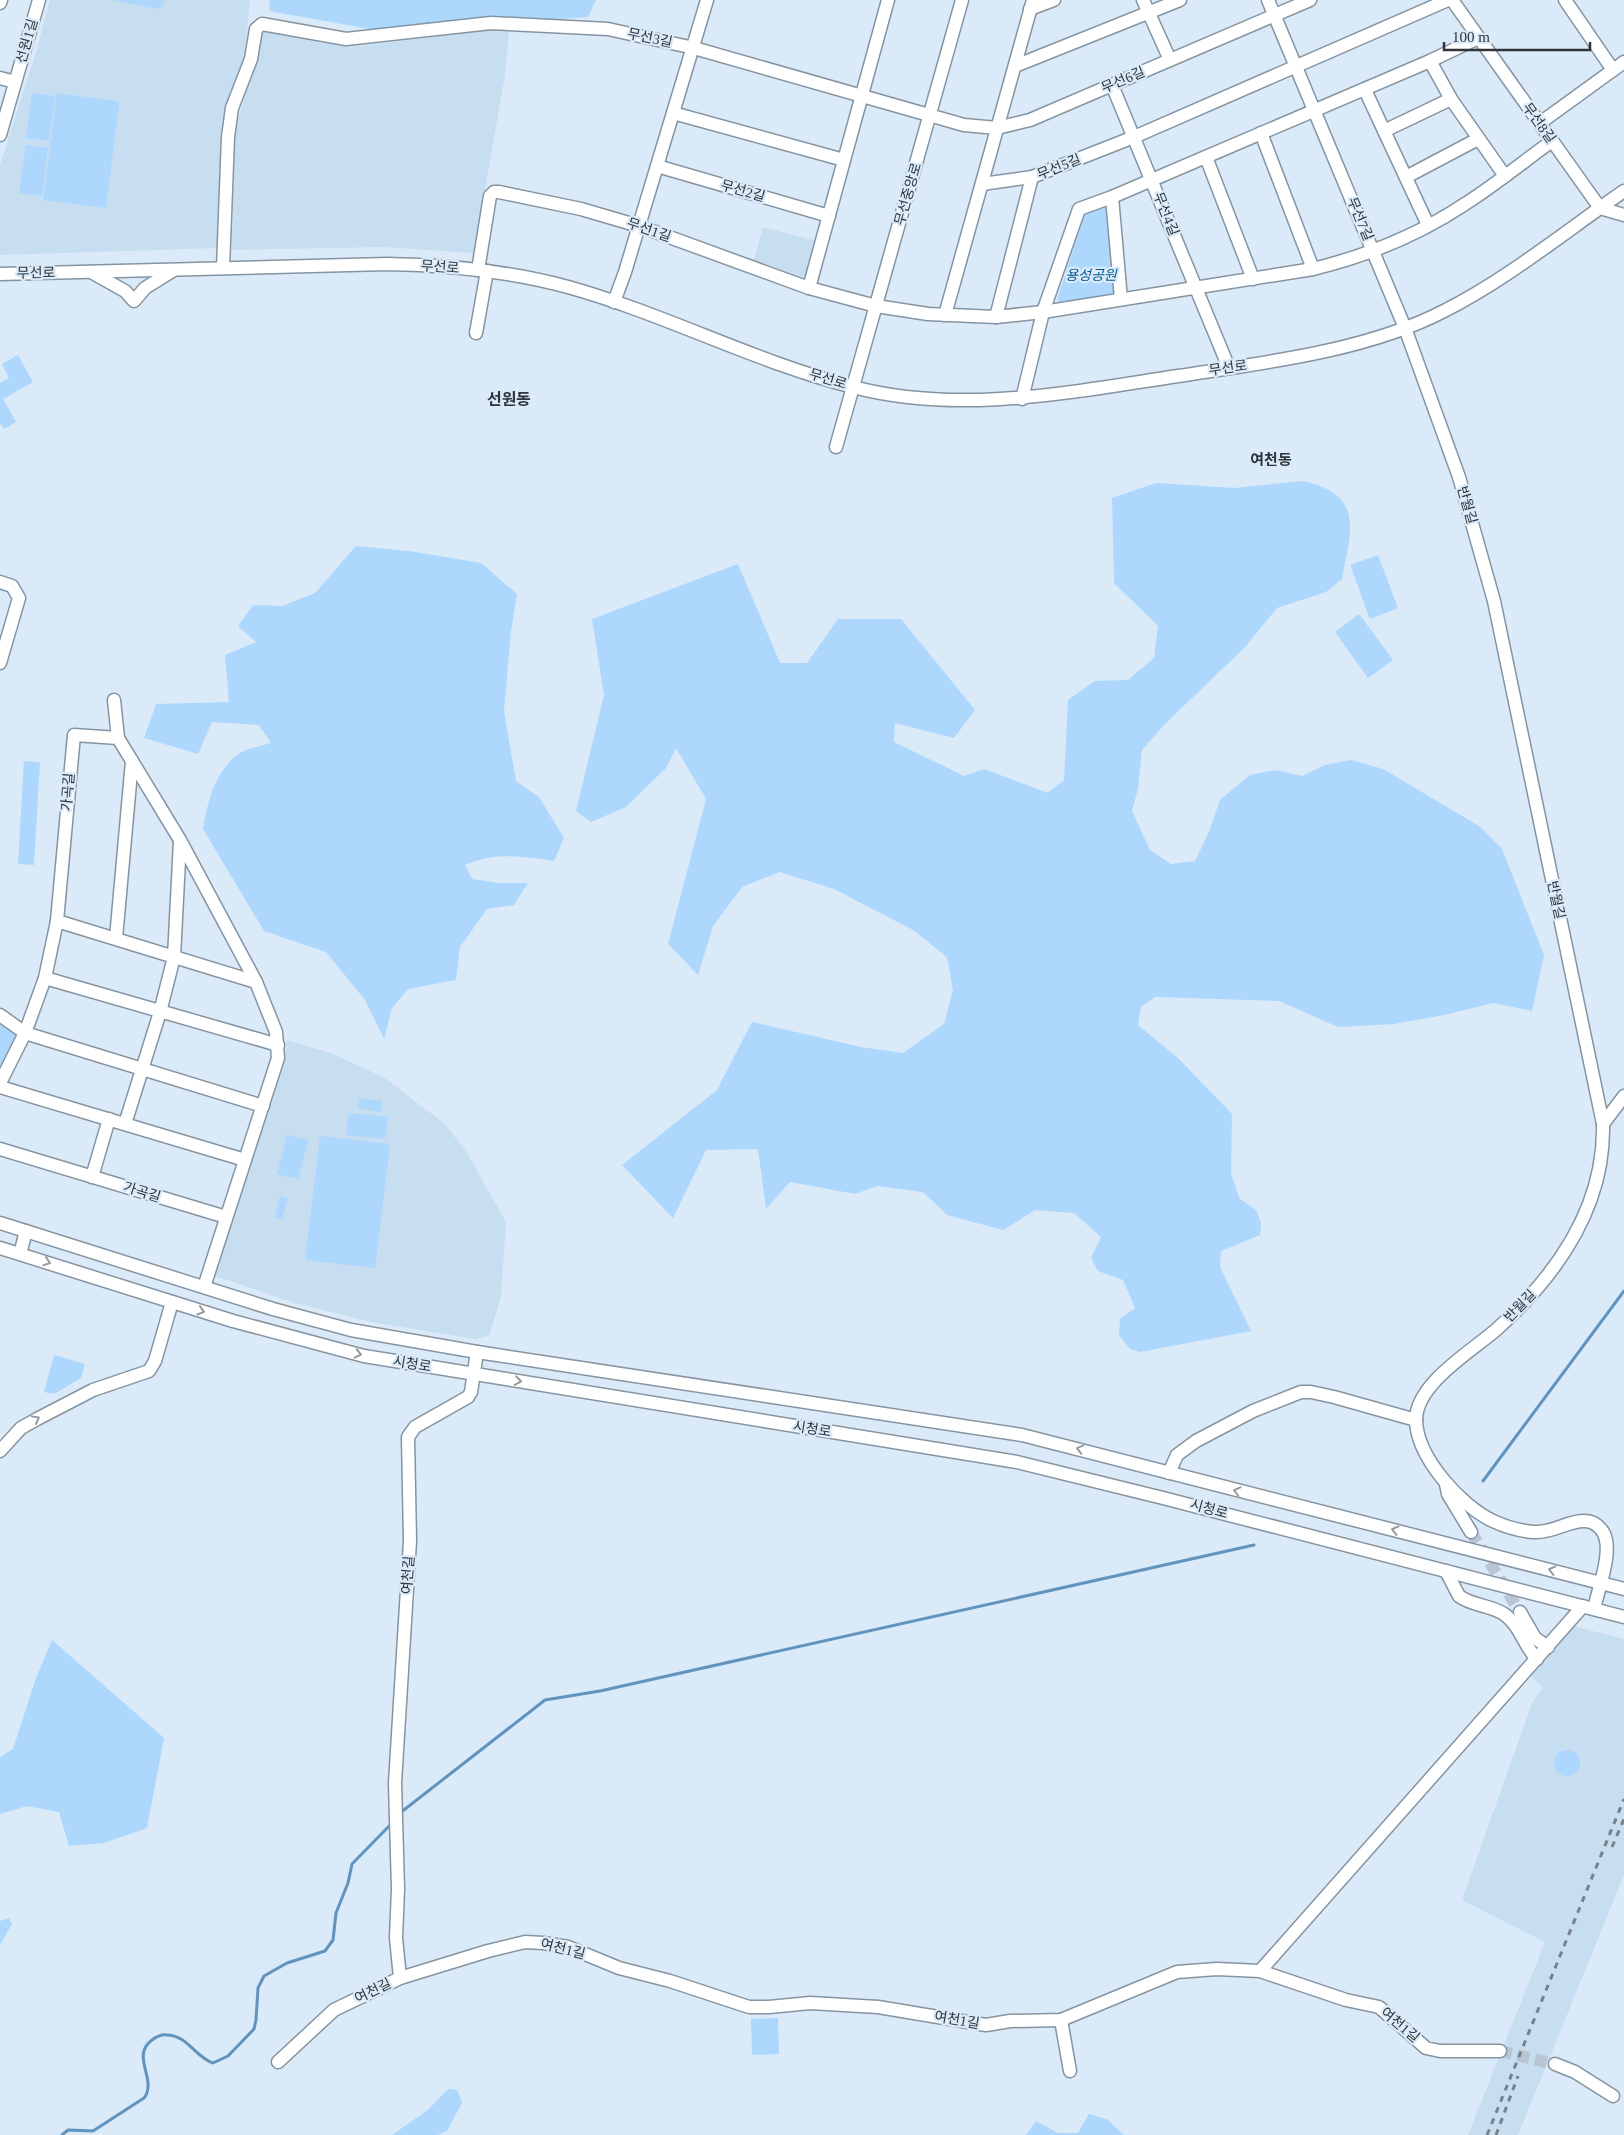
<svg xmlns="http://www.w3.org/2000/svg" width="1624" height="2135" viewBox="0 0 1624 2135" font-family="'Times New Roman','Noto Sans KR',serif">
<rect width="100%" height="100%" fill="#daeaf9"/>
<g fill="#c7ddf0">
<polygon points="50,0 250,0 245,54 223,116 221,131 218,248 0,255 0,165 37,49"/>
<polygon points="268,30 321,43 350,47 429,38 474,30 504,30 509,32 505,75 474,253 383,247 232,250 235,132 262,34"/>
<polygon points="763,227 816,241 806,275 802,277 754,260"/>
<polygon points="287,1040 331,1053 383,1077 445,1124 467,1153 506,1222 501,1296 489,1336 475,1339 371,1322 292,1302 215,1276 284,1065"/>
<polygon points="1573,1626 1624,1639 1624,1875 1518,2135 1468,2135 1545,1942 1462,1900 1532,1703 1543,1687 1528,1674"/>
</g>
<g fill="#add7fd">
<polygon points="113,0 165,0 163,6 157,9"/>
<polygon points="270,0 596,0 588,17 381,31 269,11"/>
<polygon points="32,93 55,96 49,141 26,138"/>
<polygon points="57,93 116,101 119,104 106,208 43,200"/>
<polygon points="26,145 48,148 42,196 19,193"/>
<polygon points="1103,206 1110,211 1115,289 1111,296 1062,304 1057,300 1084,216 1087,212"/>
<polygon points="18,355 33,382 3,399 16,422 4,429 0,423 0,383 9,378 2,364"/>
<path d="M1303 481C1365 495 1351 530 1342 579L1326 592 1277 608 1245 647 1165 724 1142 750 1138 789 1132 811 1150 850 1171 864 1195 861 1209 832 1220 800 1250 775 1275 770 1302 776 1325 765 1351 760 1383 769 1479 826 1502 849 1544 955 1532 1011 1493 1003 1444 1015 1394 1024 1338 1027 1279 1001 1155 997 1141 1007 1138 1025 1178 1058 1232 1114 1231 1173 1239 1198 1256 1210 1261 1223 1260 1235 1221 1251 1220 1267 1251 1331 1140 1352 1130 1349 1119 1335 1120 1319 1135 1308 1123 1280 1098 1271 1091 1258 1101 1237 1074 1213 1035 1210 1003 1230 947 1215 923 1192 877 1186 855 1194 790 1182 766 1209 758 1149 706 1150 673 1218 622 1165 717 1090 752 1022 861 1047 903 1053 944 1024 953 990 947 957 913 930 834 889 780 872 742 887 713 926 698 975 668 944 706 799 676 748 666 768 626 807 591 822 576 811 604 695 592 619 738 564 780 663H807L838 619H901L975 710 954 738 895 723 894 742 964 776 984 769 1048 793 1064 780 1068 700 1095 681 1128 680 1154 658 1158 626 1114 583 1112 498 1156 483 1234 488Z"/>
<path d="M356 546 409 551 481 563 517 594 511 631 504 711 516 781 539 797 564 838 554 861C524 856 493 852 465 865L472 879 499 883H528L514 905 487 909 460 947 456 980 408 989 392 1008 384 1039 365 1000 326 952 264 931 203 829C208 801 214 774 237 755 245 749 261 746 271 743L259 725 212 722 198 754 144 738 156 704 229 702 225 655 256 642 238 626 253 605 282 606 315 593Z"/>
<polygon points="1378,555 1398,608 1370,619 1350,565"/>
<polygon points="1359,614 1393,660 1368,678 1335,632"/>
<polygon points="24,761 40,762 34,865 18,864"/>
<polygon points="0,1021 19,1034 0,1071"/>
<polygon points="359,1098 382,1101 381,1112 358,1108"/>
<polygon points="349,1113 388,1117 385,1139 346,1135"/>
<polygon points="287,1135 308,1140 298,1179 277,1174"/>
<polygon points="320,1136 390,1144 375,1268 305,1260"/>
<polygon points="280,1196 288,1198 282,1219 275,1217"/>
<polygon points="54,1355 85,1364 81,1378 54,1394 44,1392"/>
<polygon points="52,1640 164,1738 147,1828 104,1843 69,1846 59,1812 27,1806 0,1814 0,1757 13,1749 36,1678"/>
<circle cx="1567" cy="1763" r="13"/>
<polygon points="9,1918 12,1924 0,1945 0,1921"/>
<polygon points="778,2018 779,2054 752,2055 751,2019"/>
<polygon points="448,2089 457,2090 462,2103 447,2131 438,2135 392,2135 428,2110"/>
<polygon points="1089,2114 1107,2119 1124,2135 1026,2135 1036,2121 1058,2133 1078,2133"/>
</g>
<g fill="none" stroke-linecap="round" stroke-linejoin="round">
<g stroke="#6093be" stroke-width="3">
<polyline points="1483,1481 1624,1291"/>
<polyline points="400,1813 545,1700 600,1691 1254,1545"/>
<path d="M62 2135 68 2130 93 2131 144 2098C158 2080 130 2056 152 2040 156 2037 162 2034 167 2035 187 2035 196 2058 213 2063L228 2056 254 2029 256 2020 258 1988 264 1976 287 1963 325 1951 333 1940 336 1913 348 1883 352 1864 393 1822"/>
</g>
<g stroke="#b8c6d3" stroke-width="12" stroke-dasharray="12 6" stroke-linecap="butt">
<polyline points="1471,1532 1520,1612"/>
<polyline points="1500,2051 1555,2064"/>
</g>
<defs>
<g id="minor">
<polyline points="1143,0 1170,60"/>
<path d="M1268 0 1405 328 1459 477 1494 601 1603 1124C1605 1207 1557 1275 1497 1329 1472 1351 1417 1383 1416 1419 1416 1457 1461 1506 1493 1521 1506 1527 1520 1531 1534 1532 1554 1533 1569 1520 1585 1521 1593 1521 1599 1526 1603 1532 1614 1550 1598 1589 1594 1609"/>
<polyline points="1452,0 1600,208 1624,215"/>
<polyline points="1565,0 1613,70"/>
<polyline points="0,3 1,0"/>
<polyline points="1030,9 1054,0"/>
<polyline points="1430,61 1451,99 1505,176"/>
<polyline points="1015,66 1180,0"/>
<polyline points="0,78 15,82"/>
<polyline points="1112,85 1229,368"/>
<polyline points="1365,90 1428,225"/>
<polyline points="673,113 844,160"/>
<polyline points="1540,123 1624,62"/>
<polyline points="1384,131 1451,99"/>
<polyline points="1261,133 1313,269"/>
<polyline points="0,135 39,0"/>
<polyline points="1206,157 1253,279"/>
<polyline points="657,166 829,216"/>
<polyline points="1406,177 1478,139"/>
<polyline points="982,184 1032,177 1134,137 1448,0"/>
<polyline points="1112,197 1121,299"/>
<polyline points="223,268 228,137 232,108 251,59 256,29 262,24 346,39 491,23 608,29 694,48 964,125 997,128 1030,120 1310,0"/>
<path d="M478 270 490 196 494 192H499L581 209 639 226 809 288 876 306 928 314 996 317 1043 312 1313 269C1366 256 1420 234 1465 204 1495 185 1523 162 1552 141"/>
<polyline points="91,272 125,291 134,301 145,288 174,270"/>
<path d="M0 274 387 264C448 265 509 271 568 287 665 314 755 362 853 387 960 415 1070 392 1178 376 1263 363 1367 351 1444 311 1506 280 1566 231 1624 191"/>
<polyline points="809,288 888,0"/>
<polyline points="614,302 625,272 707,0"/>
<polyline points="945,315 1033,0"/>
<polyline points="996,317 1032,177"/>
<polyline points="476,333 487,271"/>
<polyline points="1022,399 1043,312 1079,209 1112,197 1430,61 1478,38"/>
<polyline points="836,447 962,0"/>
<polyline points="0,582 12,586 19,598 0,663"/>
<polyline points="114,700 118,738"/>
<polyline points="57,921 256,982"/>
<polyline points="116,938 132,761"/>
<polyline points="45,978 278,1045"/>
<polyline points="0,1015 25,1033 263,1106"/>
<polyline points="0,1083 25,1033 45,978 57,921 74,735 118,738 180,840 256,982 276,1032 278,1058 204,1287"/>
<polyline points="0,1087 245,1160"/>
<polyline points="125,1124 160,1012 174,957 180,841"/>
<polyline points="1603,1124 1624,1096"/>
<polyline points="0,1149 226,1217"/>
<polyline points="92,1177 109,1119"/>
<polyline points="0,1223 273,1309 351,1330 477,1352 1022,1435 1624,1589"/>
<polyline points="0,1248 233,1321 364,1356 1017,1462 1163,1498 1624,1617"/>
<polyline points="20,1254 26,1231"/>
<polyline points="0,1451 21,1428 37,1419 93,1390 149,1371 155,1361 172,1302"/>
<polyline points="1169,1473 1177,1455 1196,1441 1253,1411 1301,1392 1311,1392 1334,1397 1416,1420"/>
<polyline points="1446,1484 1448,1494 1471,1532"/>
<path d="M1446 1571 1459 1596C1472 1606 1491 1605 1504 1614 1520 1625 1524 1646 1537 1659"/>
<polyline points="1520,1612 1535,1638 1548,1647"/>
<polyline points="1260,1971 1583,1606"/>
<polyline points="400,1978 488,1951 525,1942 543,1943 568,1947 619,1968 670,1981 749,2007 769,2007 810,2003 878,2007 986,2025 1010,2021 1061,2020 1177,1972 1217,1969 1260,1971 1346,2000 1379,2007 1426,2048 1440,2051 1500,2051"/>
<polyline points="1061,2020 1070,2071"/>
<polyline points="278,2062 334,2010 400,1978 396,1938 398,1889 395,1783 410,1541 408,1437 415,1427 468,1397 471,1392 477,1352"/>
<polyline points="1555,2064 1575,2072 1613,2096"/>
</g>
</defs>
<use href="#minor" stroke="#8594a1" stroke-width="15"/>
<use href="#minor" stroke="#fff" stroke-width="12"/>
<g stroke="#77818a" stroke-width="3" stroke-dasharray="6 6" stroke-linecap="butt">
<polyline points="1612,1847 1624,1819"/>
<polyline points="1487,2135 1624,1799"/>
<polyline points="1496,2135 1518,2076"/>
</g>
</g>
<defs><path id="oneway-chevron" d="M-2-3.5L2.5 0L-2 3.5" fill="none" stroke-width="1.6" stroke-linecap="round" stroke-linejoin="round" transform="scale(1.25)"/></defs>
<g stroke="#969a9c">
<use href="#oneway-chevron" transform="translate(47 1262) rotate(18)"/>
<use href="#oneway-chevron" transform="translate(201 1311) rotate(17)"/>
<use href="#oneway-chevron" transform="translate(358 1354) rotate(13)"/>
<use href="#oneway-chevron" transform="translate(518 1381) rotate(9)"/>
<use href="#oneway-chevron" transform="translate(36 1419) rotate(-29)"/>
<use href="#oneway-chevron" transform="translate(1080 1449) rotate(-165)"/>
<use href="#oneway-chevron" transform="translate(1237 1491) rotate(-166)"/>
<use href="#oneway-chevron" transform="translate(1395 1530) rotate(-166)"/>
<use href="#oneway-chevron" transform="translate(1552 1570) rotate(-166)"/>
</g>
<g text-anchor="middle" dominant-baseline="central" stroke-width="4.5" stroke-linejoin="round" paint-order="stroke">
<g font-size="14" fill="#2e3439" stroke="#daeaf9">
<text transform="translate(650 38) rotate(12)">무선3길</text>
<text transform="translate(27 41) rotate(-74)">선원1길</text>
<text transform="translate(1123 80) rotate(-23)">무선6길</text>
<text transform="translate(1539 123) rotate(54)">무선8길</text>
<text transform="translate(1059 167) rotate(-22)">무선5길</text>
<text transform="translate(743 191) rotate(16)">무선2길</text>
<text transform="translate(908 194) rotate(-74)">무선중앙로</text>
<text transform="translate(1166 214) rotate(68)">무선4길</text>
<text transform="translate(1360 219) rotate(67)">무선7길</text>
<text transform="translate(649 230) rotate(19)">무선1길</text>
<text transform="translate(440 267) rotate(4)">무선로</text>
<text transform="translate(36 273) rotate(-1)">무선로</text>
<text transform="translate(1228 368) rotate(-8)">무선로</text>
<text transform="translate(828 379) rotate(17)">무선로</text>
<text transform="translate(1467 505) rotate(74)">반월길</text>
<text transform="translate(68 792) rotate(-85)">가곡길</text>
<text transform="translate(1556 900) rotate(78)">반월길</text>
<text transform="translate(142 1192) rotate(17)">가곡길</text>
<text transform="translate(1520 1306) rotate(-46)">반월길</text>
<text transform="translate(412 1364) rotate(9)">시청로</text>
<text transform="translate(812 1429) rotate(9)">시청로</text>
<text transform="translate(1209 1509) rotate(15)">시청로</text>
<text transform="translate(408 1575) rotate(-86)">여천길</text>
<text transform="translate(563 1949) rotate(14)">여천1길</text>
<text transform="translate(373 1991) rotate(-26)">여천길</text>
<text transform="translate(957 2020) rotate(10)">여천1길</text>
<text transform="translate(1400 2025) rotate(40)">여천1길</text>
</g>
<g font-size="14" font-style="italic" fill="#03598f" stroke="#daeaf9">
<text x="1091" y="275">용성공원</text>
</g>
<g font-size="15" font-weight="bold" fill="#2e3439" stroke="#daeaf9">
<text x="1271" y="460">여천동</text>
</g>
<g font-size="16" font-weight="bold" fill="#2e3439" stroke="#daeaf9">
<text x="509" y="399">선원동</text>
</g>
</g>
<path d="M1444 42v8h146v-8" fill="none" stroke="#2e3439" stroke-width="2.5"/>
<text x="1452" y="42" font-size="15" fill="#2e3439" stroke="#daeaf9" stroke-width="4" paint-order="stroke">100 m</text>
</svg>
